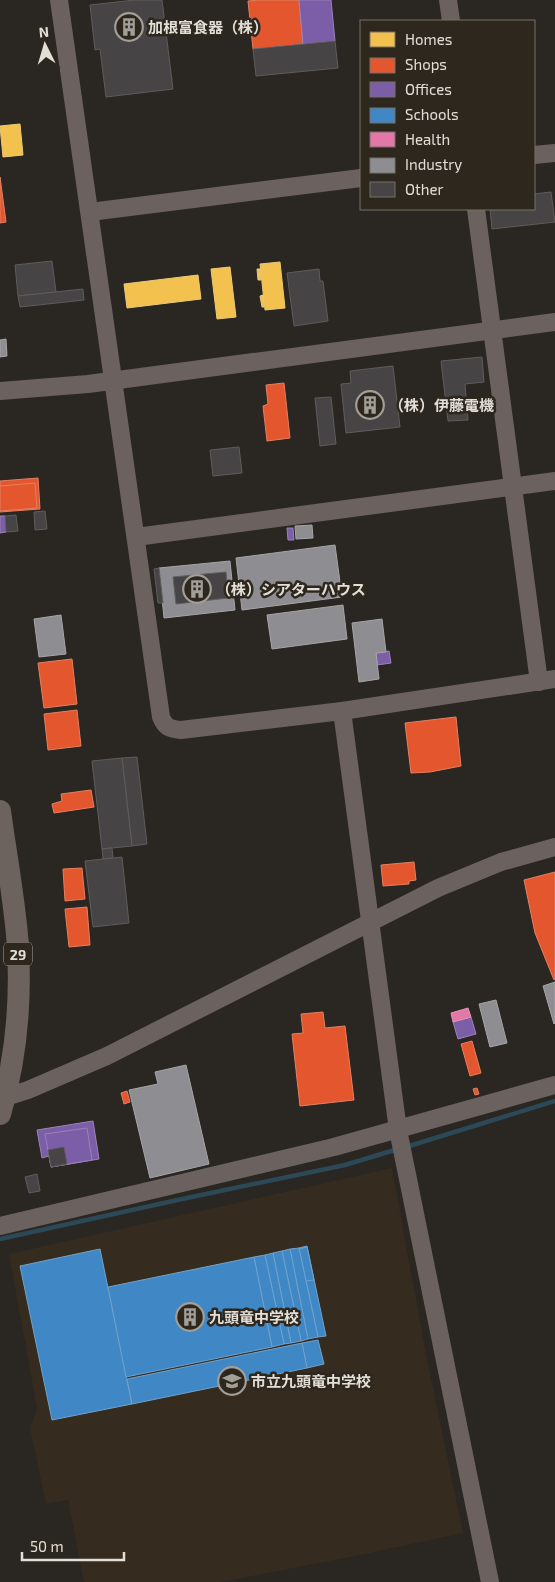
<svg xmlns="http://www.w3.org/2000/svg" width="555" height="1582" viewBox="0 0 555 1582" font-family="'Exo 2','Noto Sans JP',sans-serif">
<rect width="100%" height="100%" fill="#2a2622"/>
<polygon fill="#352b1f" points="392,1168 426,1354 463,1533 370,1553 222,1582 84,1582 68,1500 46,1504 30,1428 37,1408 9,1254"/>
<g fill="#f2c14e" stroke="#edca77">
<polygon points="20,124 23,155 3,157 0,126"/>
<polygon points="280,262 285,308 265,310 260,264"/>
<polygon points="230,267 236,317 217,319 211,269"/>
<polygon points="257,269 260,269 261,280 258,280"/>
<polygon points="198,275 201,299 127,308 124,284"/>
<polygon points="263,295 264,307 262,307 260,296"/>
</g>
<g fill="#e4572e" stroke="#e38061">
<polygon points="259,0 299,0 303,44 253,49 248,1"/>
<polygon points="0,177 6,222 0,223"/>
<polygon points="284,383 290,438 267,441 263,406 268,404 266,385"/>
<polygon points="38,478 40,509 0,512 0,481"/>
<polygon points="35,483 37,508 0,511 0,486"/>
<polygon points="72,659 77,704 44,708 38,663"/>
<polygon points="77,710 81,746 48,750 44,714"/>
<polygon points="456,717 461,766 430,772 411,773 405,723"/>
<polygon points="91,790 94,807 54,813 52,804 62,801 61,794"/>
<polygon points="414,862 416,880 409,881 409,884 383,886 381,865"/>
<polygon points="82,868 85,899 65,901 63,869"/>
<polygon points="555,872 555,979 554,980 535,933 524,880"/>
<polygon points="87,907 90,945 69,947 65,909"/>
<polygon points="323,1012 325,1028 345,1026 354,1100 300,1106 292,1034 303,1033 301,1014"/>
<polygon points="472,1041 481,1073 470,1076 461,1044"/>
<polygon points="477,1088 479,1094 475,1095 473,1089"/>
<polygon points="127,1091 130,1102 124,1104 121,1093"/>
</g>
<g fill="#7b5ea7" stroke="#9a84b6">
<polygon points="299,0 331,0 335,41 303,44"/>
<polygon points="0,516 5,516 6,532 0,533"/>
<polygon points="287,528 293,528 294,540 288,540"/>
<polygon points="389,651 391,663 377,665 376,653"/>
<polygon points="471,1017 476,1034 458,1039 453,1022"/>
<polygon points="93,1121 99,1159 51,1167 49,1156 42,1158 37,1130"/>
<polygon points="87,1128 92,1160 51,1167 45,1134"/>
</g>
<g fill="#3f88c5" stroke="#70a2cb">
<polygon points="307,1246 326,1336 318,1337 299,1248"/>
<polygon points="307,1247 314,1280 306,1281 299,1249"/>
<polygon points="299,1248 318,1337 308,1339 290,1249"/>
<polygon points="100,1249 132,1404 52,1420 20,1266"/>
<polygon points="290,1249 308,1339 301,1341 282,1251"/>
<polygon points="282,1251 301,1341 291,1343 273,1253"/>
<polygon points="273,1253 291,1343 284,1344 265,1255"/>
<polygon points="265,1255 284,1344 272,1347 254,1257"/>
<polygon points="254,1257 272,1347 126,1377 108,1287"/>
<polygon points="318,1340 324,1364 307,1368 302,1343"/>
<polygon points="302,1343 307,1368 132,1404 127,1379"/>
</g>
<polygon fill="#e377a8" stroke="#e396b6" points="468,1008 471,1017 453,1022 451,1013"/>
<g fill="#8d8d92" stroke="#a6a5a7">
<polygon points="6,339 7,356 0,357 0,340"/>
<polygon points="312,525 313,538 296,539 295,526"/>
<polygon points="335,545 342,597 242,610 236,558"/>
<polygon points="230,561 235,610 164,618 159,568"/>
<polygon points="343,605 347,639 272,649 267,615"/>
<polygon points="61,615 66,654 39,657 34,619"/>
<polygon points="382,619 386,652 376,653 379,679 359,682 352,623"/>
<polygon points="555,982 555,1023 554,1024 543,986"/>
<polygon points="496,1000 507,1043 490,1047 479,1004"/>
<polygon points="186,1065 209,1164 150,1178 129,1090 158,1084 155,1072"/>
</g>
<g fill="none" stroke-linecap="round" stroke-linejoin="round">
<g stroke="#2c4957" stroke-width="4.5">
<polyline points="406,1147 555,1101"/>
<polyline points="0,1239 182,1199 345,1165 398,1149"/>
</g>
</g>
<g fill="#474445" stroke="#5f5c5d">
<polygon points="135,0 162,0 173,89 106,97 100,49 95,50 90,5"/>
<polygon points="335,41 338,68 256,76 253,49"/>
<polygon points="551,192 555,222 492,229 490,209 534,209 534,194"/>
<polygon points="52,261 56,292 18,296 15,265"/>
<polygon points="319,269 320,281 323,281 328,321 294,326 287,273"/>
<polygon points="83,289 84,300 20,307 18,296"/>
<polygon points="482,357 484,382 465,384 468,420 448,421 441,361"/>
<polygon points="393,366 400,427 346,433 341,384 351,383 350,371"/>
<polygon points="331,397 336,444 320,446 315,398"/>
<polygon points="239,447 242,473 213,476 210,450"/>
<polygon points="45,511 47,529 35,530 34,512"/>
<polygon points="16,515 18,531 6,532 5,516"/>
<polygon points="159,568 163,603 158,603 154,569"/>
<polygon points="226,572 228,598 176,604 173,577"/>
<polygon points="137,757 147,844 132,846 122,758"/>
<polygon points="122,758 132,846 102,849 92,761"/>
<polygon points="112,848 113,858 103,859 102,849"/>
<polygon points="122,857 129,923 93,927 85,861"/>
<polygon points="64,1147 67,1164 51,1167 48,1150"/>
<polygon points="37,1174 40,1191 29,1193 25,1177"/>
</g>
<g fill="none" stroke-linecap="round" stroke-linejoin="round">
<g stroke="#6b615e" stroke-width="18">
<path d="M59 0 161 717C165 727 169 729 181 730L342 711 555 679"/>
<polyline points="448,0 451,21"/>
<polyline points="534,155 555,153"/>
<polyline points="476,209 539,682"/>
<polyline points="90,212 361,178"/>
<polyline points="0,391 88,384 555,322"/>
<polyline points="136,537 555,481"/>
<polyline points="342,711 398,1130 490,1582"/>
<polyline points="0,1099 28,1090 107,1056 369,923 438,888 501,862 555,847"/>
<polyline points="0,1226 334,1147 555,1085"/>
</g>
<path stroke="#6c625e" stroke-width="22" d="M0 811C6 856 15 902 18 947 21 1003 16 1060 0 1114"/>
</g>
<defs>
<symbol id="building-ring" viewBox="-11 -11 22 22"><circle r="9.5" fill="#2e271e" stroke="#a29e98" stroke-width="1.5"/><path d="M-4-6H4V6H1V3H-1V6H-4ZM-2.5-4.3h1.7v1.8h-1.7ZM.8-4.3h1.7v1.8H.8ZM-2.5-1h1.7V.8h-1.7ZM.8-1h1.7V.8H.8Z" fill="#a29e98"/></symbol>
<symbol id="school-ring" viewBox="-11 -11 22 22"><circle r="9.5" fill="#2e271e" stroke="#a29e98" stroke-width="1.5"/><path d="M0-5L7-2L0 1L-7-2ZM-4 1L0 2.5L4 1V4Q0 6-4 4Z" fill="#a29e98"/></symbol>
</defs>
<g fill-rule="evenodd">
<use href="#building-ring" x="113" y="11" width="32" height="32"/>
<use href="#building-ring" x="354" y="389" width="32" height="32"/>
<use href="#building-ring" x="181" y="573" width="32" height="32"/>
<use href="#building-ring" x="174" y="1301" width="32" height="32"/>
<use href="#school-ring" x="216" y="1365" width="32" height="32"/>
</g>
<g text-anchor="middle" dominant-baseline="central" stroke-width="5" stroke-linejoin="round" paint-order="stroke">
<rect fill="#2e271e" stroke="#aca7a0" stroke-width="1" x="4" y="942.5" width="28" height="23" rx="4"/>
<g font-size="14" font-weight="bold" fill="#e2ded8">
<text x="18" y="954">29</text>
</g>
<g font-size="15" font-weight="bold" fill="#e2ded8" stroke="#2e271e" text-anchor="start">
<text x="148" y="27">加根富食器（株）</text>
<text x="389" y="405">（株）伊藤電機</text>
<text x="216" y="589">（株）シアターハウス</text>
<text x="209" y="1317">九頭竜中学校</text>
<text x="251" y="1381">市立九頭竜中学校</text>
</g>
</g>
<rect x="360" y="20" width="175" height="190" fill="#2e271e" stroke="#767068"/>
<rect x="370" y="32" width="25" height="15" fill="#f2c14e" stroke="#767068"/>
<text x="405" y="45" font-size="15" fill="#e2ded8">Homes</text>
<rect x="370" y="58" width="25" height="15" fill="#e4572e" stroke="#767068"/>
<text x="405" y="70" font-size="15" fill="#e2ded8">Shops</text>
<rect x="370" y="82" width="25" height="15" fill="#7b5ea7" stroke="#767068"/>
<text x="405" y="95" font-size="15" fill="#e2ded8">Offices</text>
<rect x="370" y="108" width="25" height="15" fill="#3f88c5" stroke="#767068"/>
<text x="405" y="120" font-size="15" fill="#e2ded8">Schools</text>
<rect x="370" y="132" width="25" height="15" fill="#e377a8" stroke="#767068"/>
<text x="405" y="145" font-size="15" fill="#e2ded8">Health</text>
<rect x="370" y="158" width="25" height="15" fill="#8d8d92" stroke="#767068"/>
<text x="405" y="170" font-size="15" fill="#e2ded8">Industry</text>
<rect x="370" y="182" width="25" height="15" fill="#474445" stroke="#767068"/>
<text x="405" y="195" font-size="15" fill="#e2ded8">Other</text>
<g transform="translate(45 45) rotate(355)" stroke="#2e271e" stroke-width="4" paint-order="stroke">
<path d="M0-4L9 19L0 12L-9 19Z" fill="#e2ded8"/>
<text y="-8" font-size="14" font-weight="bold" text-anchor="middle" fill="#e2ded8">N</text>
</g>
<path d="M22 1552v8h102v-8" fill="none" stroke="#e2ded8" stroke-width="2.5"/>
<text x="30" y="1552" font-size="15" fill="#e2ded8" stroke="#2e271e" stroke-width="4" paint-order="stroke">50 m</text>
</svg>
